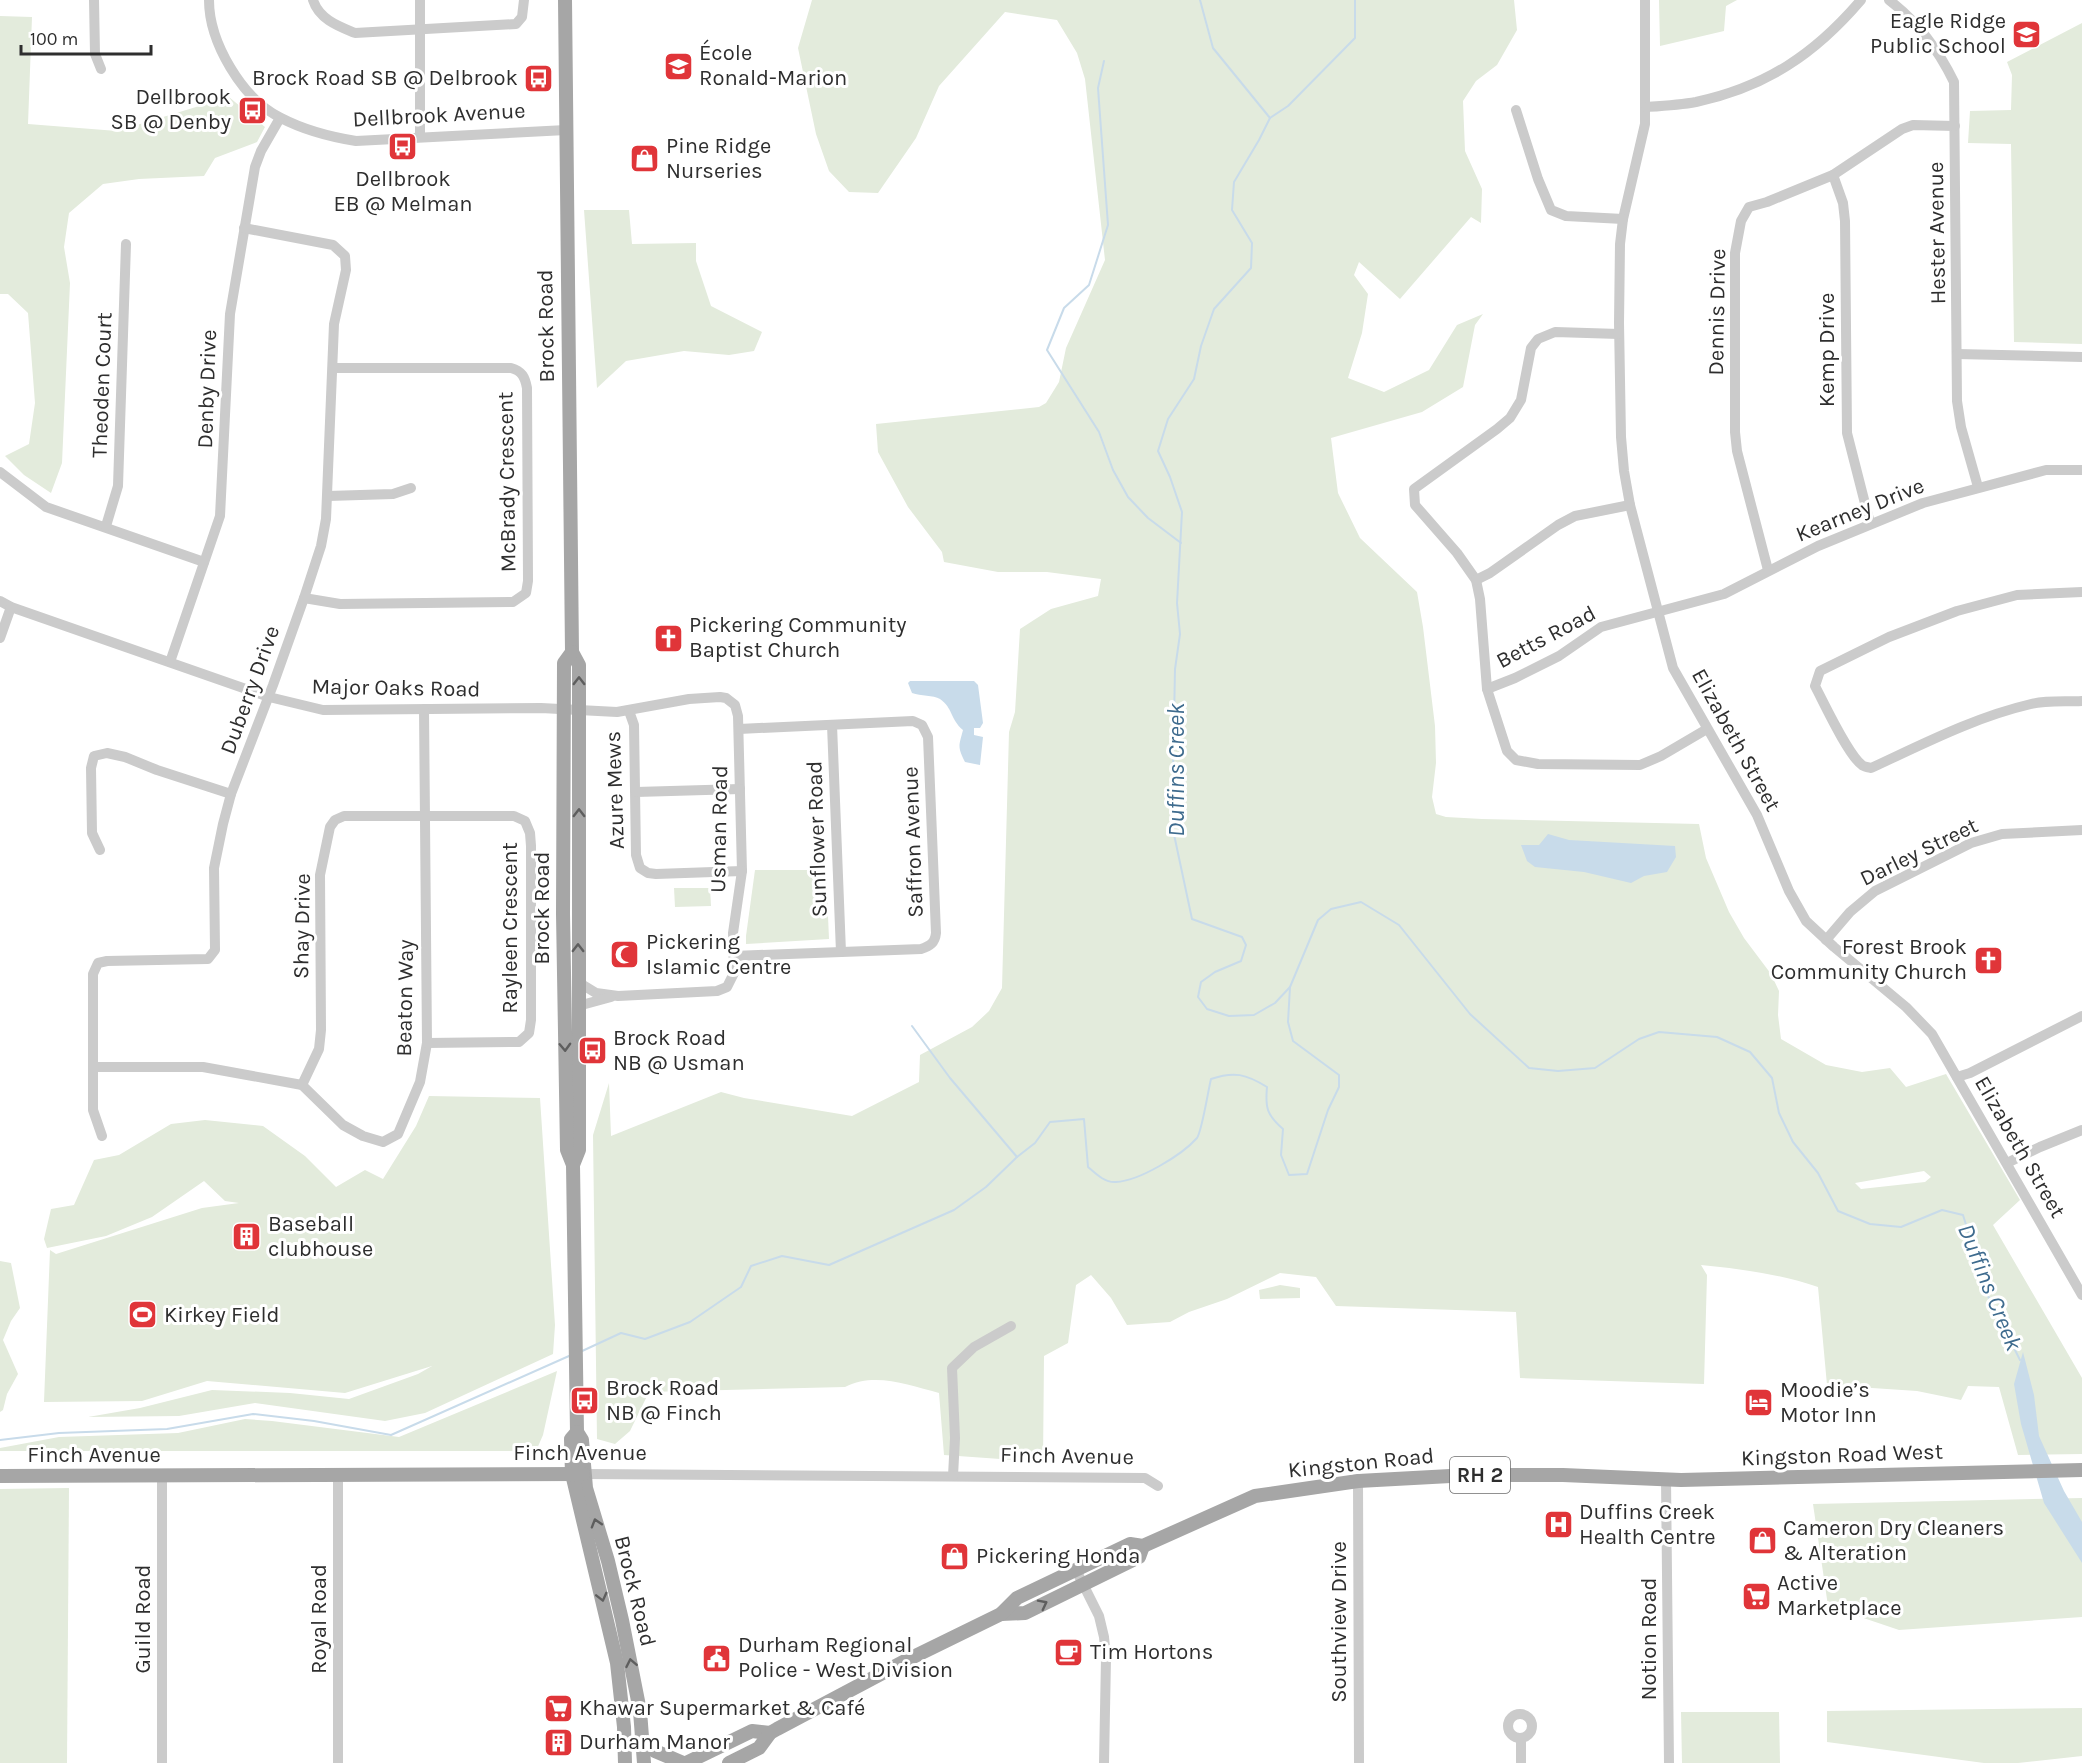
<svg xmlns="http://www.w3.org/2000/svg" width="2082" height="1763" viewBox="0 0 2082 1763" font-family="Karla,sans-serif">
<rect width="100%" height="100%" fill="#fff"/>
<g fill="#e3ebdc" fill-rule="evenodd">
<path d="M812 0H1514L1517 30 1497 65 1476 81 1463 101 1465 151 1482 189 1481 223 1471 217 1400 299 1359 262 1354 275 1368 294 1362 333 1348 378 1384 392 1429 370 1457 325 1483 314 1475 325 1463 387 1422 412 1331 438 1338 493 1360 538 1417 592 1423 627 1435 726 1436 763 1432 797 1436 814 1446 817 1482 819 1699 824 1706 858 1729 912 1744 938 1771 974 1779 991 1778 1015 1781 1039 1826 1065 1862 1072 1890 1068 1906 1087 1946 1074 2020 1200 1993 1225 2082 1378V1454L2018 1455 1999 1387 1968 1386 1961 1400 1917 1391 1827 1385 1818 1287C1779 1274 1742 1269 1701 1265L1707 1275 1704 1384 1520 1378 1516 1312 1336 1306 1316 1277 1280 1273 1227 1299 1189 1312 1170 1322 1127 1325 1111 1298 1091 1275 1076 1285 1068 1343 1044 1356 1043 1462 944 1455 939 1393C908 1385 875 1372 845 1387L649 1392 630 1431 615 1444 597 1439 593 1135 609 1083 611 1136 721 1092 744 1098 852 1116 919 1082 920 1055 972 1027 989 1011 1002 988 1009 732 1015 712 1020 629 1051 609 1098 596 1101 579 1047 572H998L944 562 942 552 908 507 878 452 876 424 1039 407 1046 403 1059 382 1066 348 1105 260 1085 79 1077 53 1057 20 1005 12 939 86 916 138 878 193 849 192 829 171 816 134 798 48ZM1924 1171 1931 1177 1925 1182 1861 1189 1855 1183Z"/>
<polygon points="1659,0 1737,0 1726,6 1724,31 1660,46"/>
<polygon points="0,16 32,17 28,124 117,131 229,97 265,127 257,142 215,158 204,176 139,179 103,184 69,213 64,247 70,283 62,463 51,493 24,475 5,456 29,444 35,403 28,313 8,294 0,294"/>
<polygon points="2082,23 2082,344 2014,342 2011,144 1968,143 1970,111 2011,110 2012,75 2007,62"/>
<polygon points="584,210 629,210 632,244 696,243 696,261 711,306 762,332 754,351 729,355 684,351 626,361 597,388"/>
<polygon points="755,870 826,870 829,939 746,944 746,936"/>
<polygon points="674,888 710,888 711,906 675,907"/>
<polygon points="429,1096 540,1098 555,1325 553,1354 425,1413 385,1421 255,1403 179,1416 88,1417 140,1408 212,1390 290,1393 349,1399 418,1374 432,1366 345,1393 207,1381 142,1401 44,1402 50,1250 56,1254 202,1208 239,1203 225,1201 204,1181 152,1217 106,1236 47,1248 44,1239 51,1209 74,1205 94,1160 119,1155 171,1124 205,1120 263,1126 305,1156 336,1187 365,1170 383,1179 416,1126"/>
<polygon points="0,1261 11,1263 20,1308 11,1321 3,1340 18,1374 7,1394 3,1410 0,1412"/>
<polygon points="1280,1285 1300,1288 1300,1298 1260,1299 1259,1290"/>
<polygon points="557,1371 543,1435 536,1451 0,1451 0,1448 59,1437 178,1433 245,1419 272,1421 399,1437"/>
<polygon points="69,1488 67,1763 0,1763 0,1489"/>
<polygon points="2082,1498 2082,1617 1899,1630 1828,1606 1813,1504"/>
<polygon points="2082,1708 2082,1756 2018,1763 1984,1763 1827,1742 1827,1711"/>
<polygon points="1681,1712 1779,1712 1780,1763 1682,1763"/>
</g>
<g fill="#c8dbea">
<path d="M910 681H974L978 685 983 723 980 728H974V735L983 737 980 765 965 762C957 746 959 746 963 730 950 719 953 708 940 699 933 695 921 696 912 693L908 683Z"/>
<polygon points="1548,834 1569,840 1675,846 1676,857 1667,872 1644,876 1631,883 1584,872 1535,867 1527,861 1521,845 1539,845"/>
<polygon points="2023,1352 2034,1395 2039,1436 2064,1491 2082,1522 2082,1563 2044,1503 2021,1424 2014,1384"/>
</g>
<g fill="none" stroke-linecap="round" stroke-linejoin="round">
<g stroke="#c8dbea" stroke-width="2">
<polyline points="1200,0 1213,48 1270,118"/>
<polyline points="1355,0 1355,38 1288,106 1270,118 1259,140 1234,182 1232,210 1252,243 1251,268 1214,309 1201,346 1194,379 1168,419 1158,451 1170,477 1182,512 1177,603 1180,634 1175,669 1172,825 1192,919 1242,937 1246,945 1241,961 1215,972 1201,982 1198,997 1207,1009 1229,1016 1254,1015 1275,1003 1290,987 1318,920 1331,909 1361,902 1399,925 1470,1014 1529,1068 1558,1071 1595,1068 1639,1039 1659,1032 1717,1037 1750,1052 1772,1078 1779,1113 1793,1142 1818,1173 1838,1211 1870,1224 1901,1227 1942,1210 1963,1215 1988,1296 2020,1360"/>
<polyline points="1104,61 1098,88 1108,225 1089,285 1064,308 1047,350 1099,432 1113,470 1128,497 1148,518 1181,543"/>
<polyline points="912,1026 950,1078 1017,1157"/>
<path d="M580 1352 621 1333 645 1339 690 1322 741 1287 751 1266 782 1256 829 1265 954 1210 986 1187 1017 1157 1035 1143 1050 1122 1084 1119 1088 1167C1096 1174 1105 1183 1116 1182 1139 1181 1182 1155 1197 1138 1202 1131 1208 1091 1211 1079 1234 1071 1246 1074 1267 1087 1265 1108 1267 1115 1283 1129L1281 1155 1289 1175 1307 1174 1328 1110 1339 1087V1075L1293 1041 1288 1022 1290 987"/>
<polyline points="0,1440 59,1433 167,1429 253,1414 314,1421 391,1435 569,1356"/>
</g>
<g stroke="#cbcbcb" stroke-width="10">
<polyline points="94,0 95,54 101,69"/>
<path d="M209 0C209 42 242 99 281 118 304 130 331 137 356 141L566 130"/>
<path d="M313 0C319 19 338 26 355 33L516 24 522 17 524 0"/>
<polyline points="420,0 420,137"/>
<polyline points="1645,0 1645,124 1623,219 1620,244 1619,323 1621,437 1624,471 1630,505 1673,668 1757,815 1789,891 1806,921 1834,947 1906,1007 1932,1034 2082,1295"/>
<path d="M1889 0C1918 22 1938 49 1954 82L1957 401 1961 427 1978 487"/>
<path d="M1646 107C1662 106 1680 105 1696 102 1766 87 1815 54 1861 0"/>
<polyline points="1516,110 1538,179 1551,210 1566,216 1623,219"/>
<polyline points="1833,175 1843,203 1845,221 1847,433 1870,523"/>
<polyline points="1619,334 1555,332 1538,339 1531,348 1521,400 1510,418 1497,429 1414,489 1415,505 1457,553 1476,580 1480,599 1487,689 1507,751 1516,760 1538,764 1640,765 1661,756 1707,729"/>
<polyline points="1957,354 2082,357"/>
<polyline points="0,472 46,507 204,562"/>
<polyline points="328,496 393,494 411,488"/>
<polyline points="106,526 118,486 126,244"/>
<polyline points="1768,570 1737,451 1735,432 1735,253 1741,221 1749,207 1767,202 1833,175 1902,129 1913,125 1955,126"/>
<polyline points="1476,580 1490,573 1558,525 1575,516 1630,505"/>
<path d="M2082 592 2017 595 1957 611 1889 637 1820 671 1815 686C1824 703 1848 755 1862 765 1864 767 1868 767 1871 768 1923 744 1975 717 2031 704 2047 700 2066 702 2082 701"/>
<path d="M304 598 340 604 513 602 526 593 528 581 527 388C525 377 522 371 511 368H333"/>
<polyline points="0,601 11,607 269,697 323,710 541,708 617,712 689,699 720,697 726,698 735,705 738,716 742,871 733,933 734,973 727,987 717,991 618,996 596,993 578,982"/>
<polyline points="0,638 11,607"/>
<polyline points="170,662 220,516 230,314 255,167 261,151 280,118"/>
<polyline points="1487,689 1515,678 1559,656 1601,627 1724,594 1818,546 1923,503 2046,470 2082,470"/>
<polyline points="629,711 634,725 636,855 640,868 648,873 656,874 742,871"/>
<polyline points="832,725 841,952"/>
<polyline points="636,792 740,789"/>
<polyline points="100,850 92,833 91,768 94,756 107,753 125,757 157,770 231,794"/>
<polyline points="1826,940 1850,912 1875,891 1971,843 2002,834 2082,830"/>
<path d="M734 956 921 949C930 946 935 943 936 933L928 737 922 725 913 721 739 729"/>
<polyline points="578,1006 611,997"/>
<polyline points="93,1067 203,1067 302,1085 343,1125 363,1136 383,1142 398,1134 420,1082 427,1043 424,709"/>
<polyline points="1957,1077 1970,1073 2082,1016"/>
<polyline points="302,1085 319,1049 321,1030 320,875 330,827 335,820 344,816 514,816 525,821 530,833 531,846 531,1020 529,1033 519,1042 427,1043"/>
<polyline points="102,1136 93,1110 93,974 98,963 107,961 208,959 215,950 214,868 223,824 231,794 273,685 304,598 321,546 326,519 334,324 346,270 345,256 333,245 244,228"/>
<polyline points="2007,1163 2040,1147 2082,1130"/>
<polyline points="338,1474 338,1763"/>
<polyline points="583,1474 1145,1478 1158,1486"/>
<polyline points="953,1476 955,1438 952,1368 974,1347 1011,1326"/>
<polyline points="1666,1479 1669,1763"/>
<polyline points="1358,1481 1359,1763"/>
<polyline points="1076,1570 1099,1616 1104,1637 1106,1658 1104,1763"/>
<circle cx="1520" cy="1726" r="12"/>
<polyline points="1521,1738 1521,1763"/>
<polyline points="162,1763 162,1476"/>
</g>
<g stroke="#a6a6a6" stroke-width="14">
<polyline points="565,0 572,652 579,665 579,1150 573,1165"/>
<polyline points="572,652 564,663 563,914 567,1150 573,1165 577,1432 582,1440 586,1488 608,1561 622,1620 640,1711 644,1763"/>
<polyline points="577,1432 571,1439 572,1474 617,1663 624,1727 625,1763"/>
<polyline points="0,1476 583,1474"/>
<polyline points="1001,1614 1025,1613 1139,1557 1143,1546"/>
<polyline points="644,1741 655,1751 683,1763"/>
<polyline points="686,1763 752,1731 770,1733"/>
<polyline points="729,1763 759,1748 770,1733 777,1729 907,1660 1001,1614 1017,1598 1130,1544 1143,1546 1255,1496 1358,1481 1469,1475 1563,1475 1681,1480 2082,1470"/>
</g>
</g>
<defs><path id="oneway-chevron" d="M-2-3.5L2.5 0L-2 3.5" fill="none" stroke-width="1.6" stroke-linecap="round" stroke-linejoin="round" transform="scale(1.5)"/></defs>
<g stroke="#5e5e5e">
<use href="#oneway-chevron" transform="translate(579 681) rotate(-90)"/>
<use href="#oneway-chevron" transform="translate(579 813) rotate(-90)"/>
<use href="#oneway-chevron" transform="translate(578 948) rotate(-90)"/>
<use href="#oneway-chevron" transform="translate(565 1047) rotate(88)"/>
<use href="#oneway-chevron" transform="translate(596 1523) rotate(-107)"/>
<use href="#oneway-chevron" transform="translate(602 1597) rotate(76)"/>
<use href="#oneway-chevron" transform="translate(1043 1604) rotate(-27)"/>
<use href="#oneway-chevron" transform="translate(631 1663) rotate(-101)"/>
</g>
<defs>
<symbol id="school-square" viewBox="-11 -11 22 22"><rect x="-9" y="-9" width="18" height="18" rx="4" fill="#e03539" stroke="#fff"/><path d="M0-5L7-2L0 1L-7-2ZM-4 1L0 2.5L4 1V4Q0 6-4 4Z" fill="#fff"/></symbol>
<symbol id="bus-square" viewBox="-11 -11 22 22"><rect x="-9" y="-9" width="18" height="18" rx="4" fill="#e03539" stroke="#fff"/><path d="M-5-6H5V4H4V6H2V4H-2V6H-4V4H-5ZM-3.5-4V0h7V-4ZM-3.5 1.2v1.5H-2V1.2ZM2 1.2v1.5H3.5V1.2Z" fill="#fff"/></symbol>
<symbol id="shop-square" viewBox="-11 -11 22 22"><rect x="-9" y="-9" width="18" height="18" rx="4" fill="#e03539" stroke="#fff"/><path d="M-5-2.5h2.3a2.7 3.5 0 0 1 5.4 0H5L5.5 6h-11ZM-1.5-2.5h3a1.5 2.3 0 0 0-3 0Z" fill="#fff"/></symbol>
<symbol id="church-square" viewBox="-11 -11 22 22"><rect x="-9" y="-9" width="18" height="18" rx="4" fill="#e03539" stroke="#fff"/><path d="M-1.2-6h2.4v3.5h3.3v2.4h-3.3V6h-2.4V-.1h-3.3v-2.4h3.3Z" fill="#fff"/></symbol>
<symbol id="mosque-square" viewBox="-11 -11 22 22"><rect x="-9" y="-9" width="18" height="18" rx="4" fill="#e03539" stroke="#fff"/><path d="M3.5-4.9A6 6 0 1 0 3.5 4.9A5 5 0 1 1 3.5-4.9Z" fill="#fff"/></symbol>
<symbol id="building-square" viewBox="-11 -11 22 22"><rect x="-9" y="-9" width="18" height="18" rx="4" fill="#e03539" stroke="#fff"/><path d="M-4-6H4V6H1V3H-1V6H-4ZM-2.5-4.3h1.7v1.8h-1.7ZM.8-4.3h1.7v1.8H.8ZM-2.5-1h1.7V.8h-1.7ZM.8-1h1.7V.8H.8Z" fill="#fff"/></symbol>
<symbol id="stadium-square" viewBox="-11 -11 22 22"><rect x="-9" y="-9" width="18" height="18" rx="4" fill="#e03539" stroke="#fff"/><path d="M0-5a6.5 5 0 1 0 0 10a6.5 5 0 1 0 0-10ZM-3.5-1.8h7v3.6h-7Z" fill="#fff"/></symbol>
<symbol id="hotel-square" viewBox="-11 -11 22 22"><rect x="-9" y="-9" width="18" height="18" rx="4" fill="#e03539" stroke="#fff"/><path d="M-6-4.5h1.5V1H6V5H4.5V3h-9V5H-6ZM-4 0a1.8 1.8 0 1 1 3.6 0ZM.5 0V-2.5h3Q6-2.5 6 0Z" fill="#fff"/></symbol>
<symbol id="hospital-square" viewBox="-11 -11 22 22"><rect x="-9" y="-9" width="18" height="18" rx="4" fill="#e03539" stroke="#fff"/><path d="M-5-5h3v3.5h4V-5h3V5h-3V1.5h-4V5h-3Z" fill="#fff"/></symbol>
<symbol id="supermarket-square" viewBox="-11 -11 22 22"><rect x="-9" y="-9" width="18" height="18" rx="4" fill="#e03539" stroke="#fff"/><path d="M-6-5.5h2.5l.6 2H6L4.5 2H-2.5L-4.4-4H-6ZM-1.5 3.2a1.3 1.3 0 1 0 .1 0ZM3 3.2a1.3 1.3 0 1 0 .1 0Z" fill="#fff"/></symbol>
<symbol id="cafe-square" viewBox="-11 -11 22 22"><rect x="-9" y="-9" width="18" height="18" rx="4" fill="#e03539" stroke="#fff"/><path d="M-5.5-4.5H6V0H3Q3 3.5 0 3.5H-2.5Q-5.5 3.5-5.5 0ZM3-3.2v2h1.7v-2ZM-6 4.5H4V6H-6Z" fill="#fff"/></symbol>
<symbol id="civic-square" viewBox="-11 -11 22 22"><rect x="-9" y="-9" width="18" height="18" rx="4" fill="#e03539" stroke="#fff"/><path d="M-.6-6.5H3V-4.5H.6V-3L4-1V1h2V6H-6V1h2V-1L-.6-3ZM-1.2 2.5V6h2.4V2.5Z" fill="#fff"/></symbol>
</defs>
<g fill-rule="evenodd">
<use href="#school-square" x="2010" y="18" width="33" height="33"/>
<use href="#school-square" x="662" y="50" width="33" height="33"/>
<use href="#bus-square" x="522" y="62" width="33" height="33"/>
<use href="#bus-square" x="236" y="94" width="33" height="33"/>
<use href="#bus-square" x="386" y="130" width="33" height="33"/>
<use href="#shop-square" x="628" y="142" width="33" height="33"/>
<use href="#church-square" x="652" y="622" width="33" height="33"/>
<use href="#mosque-square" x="608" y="938" width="33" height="33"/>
<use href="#church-square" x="1972" y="944" width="33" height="33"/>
<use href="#bus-square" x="576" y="1034" width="33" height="33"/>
<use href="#building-square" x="230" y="1220" width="33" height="33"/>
<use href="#stadium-square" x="126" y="1298" width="33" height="33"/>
<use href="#bus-square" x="568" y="1384" width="33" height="33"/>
<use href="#hotel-square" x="1742" y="1386" width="33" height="33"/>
<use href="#hospital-square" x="1542" y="1508" width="33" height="33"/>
<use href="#shop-square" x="1746" y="1524" width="33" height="33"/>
<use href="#shop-square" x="938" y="1540" width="33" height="33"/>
<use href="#supermarket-square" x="1740" y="1580" width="33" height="33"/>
<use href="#cafe-square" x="1052" y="1636" width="33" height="33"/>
<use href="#civic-square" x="700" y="1642" width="33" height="33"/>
<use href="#supermarket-square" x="542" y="1692" width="33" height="33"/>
<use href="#building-square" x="542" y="1726" width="33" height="33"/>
</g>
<g text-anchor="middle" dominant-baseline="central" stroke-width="6" stroke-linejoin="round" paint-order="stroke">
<rect fill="#fff" stroke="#6d6d6d" stroke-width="1.5" x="1450" y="1457" width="60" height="36" rx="4.5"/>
<g font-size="21" font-weight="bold" fill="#2e2e2e">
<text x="1480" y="1475">RH 2</text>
</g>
<g font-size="22" fill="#2e2e2e" stroke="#fff" text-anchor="start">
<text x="2006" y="21" text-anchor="end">Eagle Ridge<tspan x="2006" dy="25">Public School</tspan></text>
<text x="699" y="53">École<tspan x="699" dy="25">Ronald-Marion</tspan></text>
<text x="518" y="78" text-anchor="end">Brock Road SB @ Delbrook</text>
<text x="231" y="97" text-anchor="end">Dellbrook<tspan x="231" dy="25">SB @ Denby</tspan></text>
<text x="666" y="146">Pine Ridge<tspan x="666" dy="25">Nurseries</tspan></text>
<text x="403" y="179" text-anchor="middle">Dellbrook<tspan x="403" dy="25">EB @ Melman</tspan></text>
<text x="689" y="625">Pickering Community<tspan x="689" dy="25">Baptist Church</tspan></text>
<text x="646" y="942">Pickering<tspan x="646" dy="25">Islamic Centre</tspan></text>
<text x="1967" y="947" text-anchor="end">Forest Brook<tspan x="1967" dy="25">Community Church</tspan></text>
<text x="613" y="1038">Brock Road<tspan x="613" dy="25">NB @ Usman</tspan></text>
<text x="268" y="1224">Baseball<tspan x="268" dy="25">clubhouse</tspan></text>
<text x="164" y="1315">Kirkey Field</text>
<text x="606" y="1388">Brock Road<tspan x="606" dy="25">NB @ Finch</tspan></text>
<text x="1780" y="1390">Moodie’s<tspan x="1780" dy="25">Motor Inn</tspan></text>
<text x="1579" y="1512">Duffins Creek<tspan x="1579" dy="25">Health Centre</tspan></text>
<text x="1783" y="1528">Cameron Dry Cleaners<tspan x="1783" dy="25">&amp; Alteration</tspan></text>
<text x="976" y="1556">Pickering Honda</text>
<text x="1777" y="1583">Active<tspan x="1777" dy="25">Marketplace</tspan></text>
<text x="738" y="1645">Durham Regional<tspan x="738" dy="25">Police - West Division</tspan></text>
<text x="1090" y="1652">Tim Hortons</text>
<text x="579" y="1708">Khawar Supermarket &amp; Café</text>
<text x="579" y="1742">Durham Manor</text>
</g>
<g font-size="22" fill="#2e2e2e" stroke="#fff">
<text transform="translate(439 115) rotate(-3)">Dellbrook Avenue</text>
<text transform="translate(1937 233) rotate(-91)">Hester Avenue</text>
<text transform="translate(1717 312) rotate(-89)">Dennis Drive</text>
<text transform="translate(546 326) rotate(-91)">Brock Road</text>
<text transform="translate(1827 350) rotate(-90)">Kemp Drive</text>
<text transform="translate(102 385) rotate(-88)">Theoden Court</text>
<text transform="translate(207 389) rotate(-88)">Denby Drive</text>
<text transform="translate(507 482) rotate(-91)">McBrady Crescent</text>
<text transform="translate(1860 510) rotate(-22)">Kearney Drive</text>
<text transform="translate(1546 637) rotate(-28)">Betts Road</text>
<text transform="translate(396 688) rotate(1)">Major Oaks Road</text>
<text transform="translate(250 690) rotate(-70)">Duberry Drive</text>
<text transform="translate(1736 740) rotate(61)">Elizabeth Street</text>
<text transform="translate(615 790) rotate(-92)">Azure Mews</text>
<text transform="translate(719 829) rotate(-89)">Usman Road</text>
<text transform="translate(817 839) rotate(-92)">Sunflower Road</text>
<text transform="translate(913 842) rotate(-92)">Saffron Avenue</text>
<text transform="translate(1919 852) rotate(-26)">Darley Street</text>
<text transform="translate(542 908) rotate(-90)">Brock Road</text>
<text transform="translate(302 926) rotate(-89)">Shay Drive</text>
<text transform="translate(510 928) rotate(-90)">Rayleen Crescent</text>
<text transform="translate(405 998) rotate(-89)">Beaton Way</text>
<text transform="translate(2020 1147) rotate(60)">Elizabeth Street</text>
<text x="580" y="1453">Finch Avenue</text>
<text x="94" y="1455">Finch Avenue</text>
<text transform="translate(1842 1455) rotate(-2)">Kingston Road West</text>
<text transform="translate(1067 1456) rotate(1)">Finch Avenue</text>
<text transform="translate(1361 1463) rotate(-6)">Kingston Road</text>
<text transform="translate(635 1591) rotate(76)">Brock Road</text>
<text transform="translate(143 1619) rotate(-90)">Guild Road</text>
<text transform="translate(319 1619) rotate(-90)">Royal Road</text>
<text transform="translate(1339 1622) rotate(-90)">Southview Drive</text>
<text transform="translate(1649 1639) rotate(-90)">Notion Road</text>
</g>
<g font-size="24" font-style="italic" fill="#3e6b8e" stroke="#fff">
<text transform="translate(1176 770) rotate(-90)">Duffins Creek</text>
<text transform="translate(1990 1287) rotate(68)">Duffins Creek</text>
</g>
</g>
<path d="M21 45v9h130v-9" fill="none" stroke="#2e2e2e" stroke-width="3"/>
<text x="30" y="45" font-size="18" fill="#2e2e2e" stroke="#ffffff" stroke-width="4.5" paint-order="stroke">100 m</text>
</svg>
